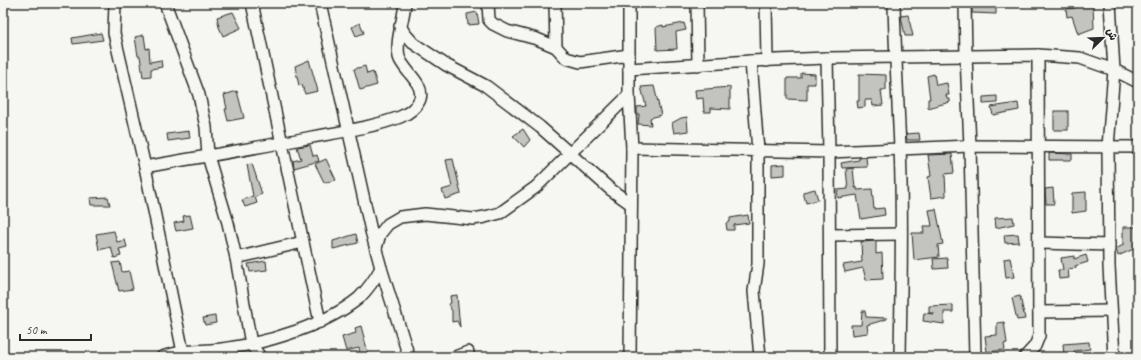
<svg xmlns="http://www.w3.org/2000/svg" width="1141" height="360" viewBox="0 0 1141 360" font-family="Caveat,'Playpen Sans Arabic',sans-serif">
<rect width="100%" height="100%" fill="#f6f6f2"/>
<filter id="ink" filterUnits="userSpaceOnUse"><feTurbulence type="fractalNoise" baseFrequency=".025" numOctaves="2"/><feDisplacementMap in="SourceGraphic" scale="8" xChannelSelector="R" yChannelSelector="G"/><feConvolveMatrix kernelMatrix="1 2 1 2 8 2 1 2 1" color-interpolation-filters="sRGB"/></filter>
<g filter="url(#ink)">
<g fill="#c3c3c0" stroke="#2b2b2b">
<polygon points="972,3 996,3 996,14 972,13"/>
<polygon points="1093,5 1094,28 1078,34 1072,16 1067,17 1066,9 1075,8 1075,6"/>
<polygon points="233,12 241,28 223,36 219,27 217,17"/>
<polygon points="477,12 479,24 468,25 467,14"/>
<polygon points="908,15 913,36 905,36 901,16"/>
<polygon points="360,23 364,33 356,36 352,27"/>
<polygon points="684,23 686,30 676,32 677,49 657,50 656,27 663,25 663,27"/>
<polygon points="101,33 103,40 73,44 72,38"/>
<polygon points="144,35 146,49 149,48 150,62 161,60 162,67 151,69 151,76 143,77 140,56 138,56 135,37"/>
<polygon points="309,60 318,91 305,94 302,85 299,86 295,66"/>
<polygon points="365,66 367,74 373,72 377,85 360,90 354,69"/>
<polygon points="801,73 815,74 815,84 807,84 807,100 787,99 787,78 801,78"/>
<polygon points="859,74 886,75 886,90 881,90 883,105 873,106 872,100 865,100 865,107 858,108 857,101 859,101"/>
<polygon points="934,74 936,85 947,83 949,95 946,95 947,99 950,99 950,102 928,108 928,99 930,99 927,76"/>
<polygon points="654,86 661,115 650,118 651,125 638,124 639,114 637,114 637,107 646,106 641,87"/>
<polygon points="730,87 730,109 711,108 711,112 704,112 703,98 696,99 695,90"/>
<polygon points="237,91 244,118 228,121 225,109 227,109 224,95"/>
<polygon points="997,96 997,103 983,104 983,97"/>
<polygon points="1018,103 1019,110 993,115 991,107"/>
<rect x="1054" y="111" width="14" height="19"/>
<polygon points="687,117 688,131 674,133 672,123 681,118"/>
<polygon points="523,129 530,140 524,147 513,136"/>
<polygon points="189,131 190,138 168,141 167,134"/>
<polygon points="919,133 920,140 907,140 906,134"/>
<polygon points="310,145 313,156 317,155 319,161 294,168 293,161 301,159 297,147"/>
<polygon points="1049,153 1072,154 1072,160 1049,160"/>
<polygon points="952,154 954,173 945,174 946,196 931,198 928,177 931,176 928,155"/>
<polygon points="866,157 867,167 842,168 841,163 859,160 859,158"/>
<polygon points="326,159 336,180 327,182 324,182 315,164"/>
<polygon points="453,159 461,194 445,199 442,190 452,187 446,160"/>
<polygon points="252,164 262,194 255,197 257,203 245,207 242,200 253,196 247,165"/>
<polygon points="785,164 785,175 772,176 772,165"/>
<polygon points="853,168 855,188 857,187 857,190 872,189 874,209 884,208 885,215 861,219 857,195 838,198 837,190 848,189 846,169"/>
<polygon points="1053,188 1054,204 1046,204 1045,189"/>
<polygon points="815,189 818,200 806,203 803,192"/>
<polygon points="1086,192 1086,211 1072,213 1072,193"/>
<polygon points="108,197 110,205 91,205 90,198"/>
<polygon points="936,209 943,244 938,245 939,257 914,260 912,233 924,233 923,226 932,226 929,210"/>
<polygon points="190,215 193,228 176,231 174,223 184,221 183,216"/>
<polygon points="748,215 749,223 734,225 734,230 727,230 726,223 730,222 730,218"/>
<polygon points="1013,217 1014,224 996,228 995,218"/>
<polygon points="1123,227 1138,227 1138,247 1118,256 1116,249 1123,245"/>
<polygon points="114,231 117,242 125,240 127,247 119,249 121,256 114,258 111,247 99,250 96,234"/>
<polygon points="356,234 358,243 333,249 333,241"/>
<polygon points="1018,234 1019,242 1005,243 1004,235"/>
<polygon points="876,241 876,254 882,253 883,279 866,280 863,268 845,272 843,265 862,262 861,242"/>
<polygon points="1086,255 1088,262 1075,266 1076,268 1068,269 1069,278 1059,279 1058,270 1063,270 1061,258 1074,256 1074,259"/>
<polygon points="947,258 948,268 934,269 933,259"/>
<polygon points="1010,258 1014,277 1006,278 1004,259"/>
<polygon points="266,261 267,270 250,272 248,264"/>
<polygon points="120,262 122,272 129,271 133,289 119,291 112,263"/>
<polygon points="457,295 458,307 460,327 457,321 452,322 452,311 448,304 451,303 450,296"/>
<polygon points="1020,296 1025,319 1017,320 1012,298"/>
<polygon points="953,305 953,312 944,312 944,324 923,321 924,313 934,314 934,313 929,313 929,306"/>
<polygon points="862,311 865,311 866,317 887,318 887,319 867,325 868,333 852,335 851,325 861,325"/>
<polygon points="215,316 216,323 205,325 203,318"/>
<polygon points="1004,322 1007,343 1004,344 1005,350 987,352 985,336 997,335 997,323"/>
<polygon points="361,326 368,353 360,355 359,348 346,351 342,337 356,333 355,328"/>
<polygon points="1089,342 1090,349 1074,351 1074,356 1064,356 1063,344"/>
</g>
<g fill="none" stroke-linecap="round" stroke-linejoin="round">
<defs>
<g id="street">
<polyline points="115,3 114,33 145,167 184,357"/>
<polyline points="165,3 199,95 206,127 208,156 228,223 236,258 251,344 260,357"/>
<polyline points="252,3 320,322"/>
<polyline points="320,3 371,231 381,268 409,357"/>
<polyline points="488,3 489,20 493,24 507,31 537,39 556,47 566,58 580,62 629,55"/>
<polyline points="555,3 556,47"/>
<polyline points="629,3 629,95 632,148 630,357"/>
<polyline points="697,3 698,65"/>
<polyline points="766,3 767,61"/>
<path d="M894 3C895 51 898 100 900 148 903 218 901 287 900 357"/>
<polyline points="965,3 966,56 970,146 975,357"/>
<polyline points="1110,3 1114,70 1108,147 1109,266 1114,357"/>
<polyline points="400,26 405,34 413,43 446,65 486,86 540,127 610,189 631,204"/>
<polyline points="827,58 829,152 830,357"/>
<polyline points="751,61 758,151 758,264 754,291 760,357"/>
<polyline points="629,69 751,61 827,58 1038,55 1080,58 1114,70 1138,82"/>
<polyline points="632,148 829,152 970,146 1138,147"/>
<path d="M145 167C200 157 256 148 312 137 340 132 374 127 400 117 408 114 417 107 420 99 425 83 403 71 399 57 395 41 404 19 405 3"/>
<polyline points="830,235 901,234"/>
<polyline points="1040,243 1109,245"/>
<polyline points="376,248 380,234 388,224 400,217 425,214 473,219 485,217 500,213 536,187 629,95"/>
<polyline points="236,258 303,242"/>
<polyline points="1039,312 1111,311"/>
<path d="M162 357C169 355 176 353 183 352 198 350 213 351 229 348 270 342 326 325 359 298 367 290 375 279 381 268"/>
<polyline points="455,357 468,352"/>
<polyline points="1025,357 1035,346 1039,336 1038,55"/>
</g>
</defs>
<use href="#street" stroke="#2b2b2b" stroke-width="14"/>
<use href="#street" stroke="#f6f6f2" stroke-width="11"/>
</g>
</g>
<rect width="1141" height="360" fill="none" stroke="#f6f6f2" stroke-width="16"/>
<rect x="8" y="8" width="1125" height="344" fill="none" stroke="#2b2b2b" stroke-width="1.5" filter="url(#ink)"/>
<g transform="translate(1103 38) rotate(67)" stroke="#f6f6f2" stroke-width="3" paint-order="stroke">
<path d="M0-3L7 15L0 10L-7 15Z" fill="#2b2b2b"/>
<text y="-6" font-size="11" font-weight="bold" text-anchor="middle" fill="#2b2b2b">ش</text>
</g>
<path d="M20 334v6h71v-6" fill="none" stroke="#2b2b2b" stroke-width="2"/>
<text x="26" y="334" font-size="12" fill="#2b2b2b" stroke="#f6f6f2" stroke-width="3" paint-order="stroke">50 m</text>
</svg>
